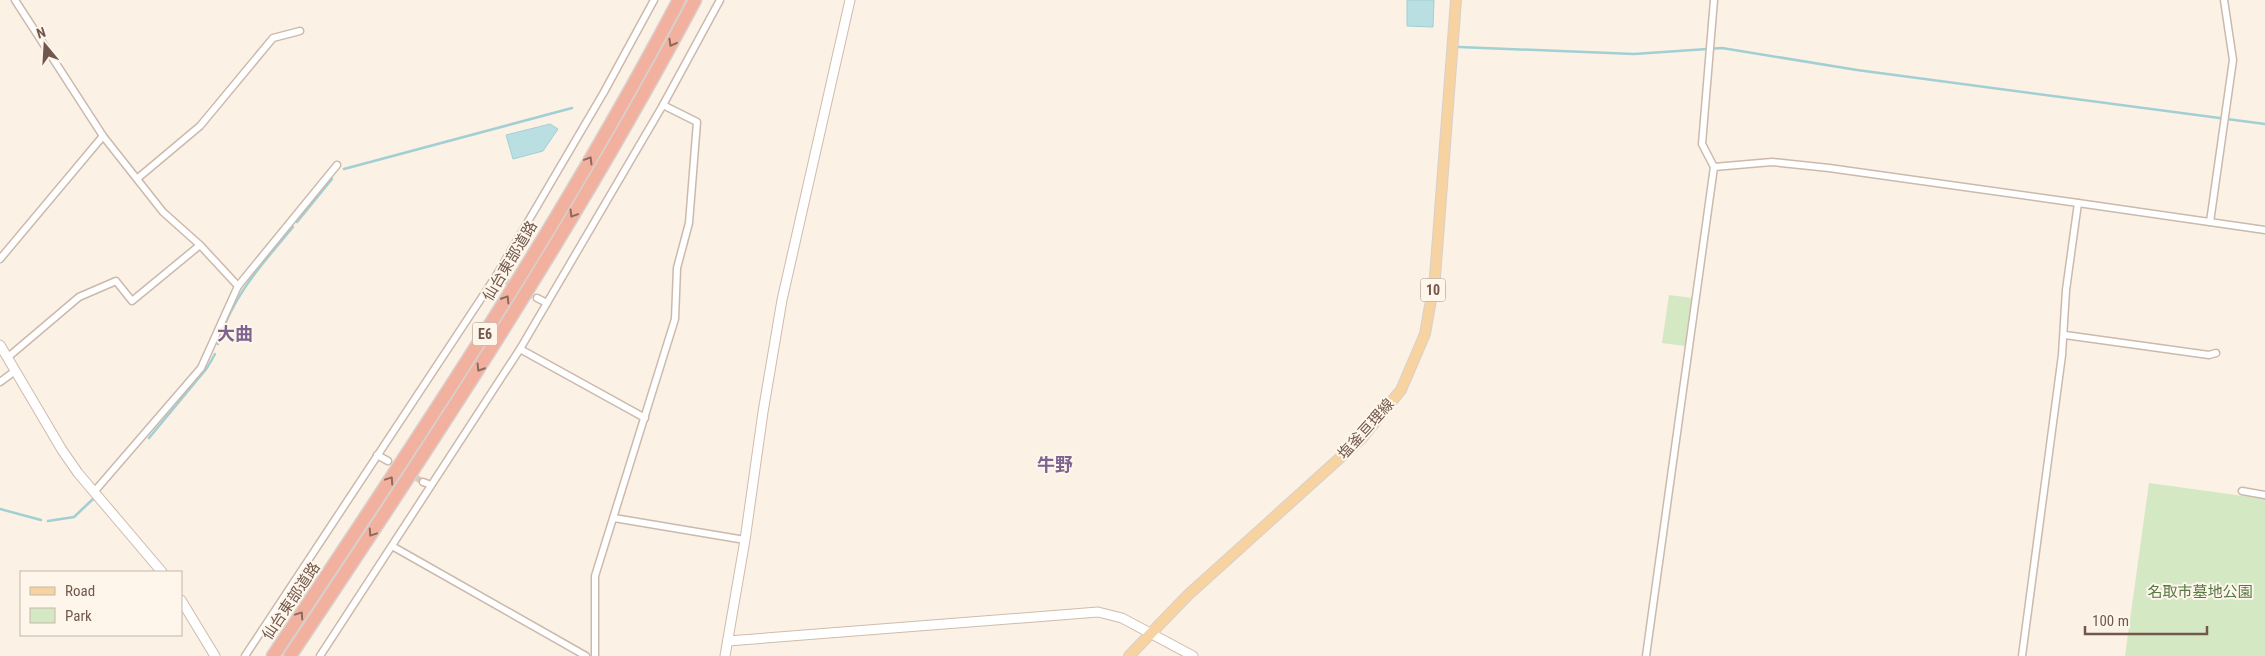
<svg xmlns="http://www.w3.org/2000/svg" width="2265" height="656" viewBox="0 0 2265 656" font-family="'Roboto Condensed','Noto Sans JP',sans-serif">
<rect width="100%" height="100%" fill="#fbf1e5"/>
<g fill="#d4e8c4">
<polygon points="1669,295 1692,298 1685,346 1662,343"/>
<polygon points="2149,483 2265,499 2265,656 2125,656"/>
</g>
<g fill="#badfe3" stroke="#a1cfd4">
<polygon points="1407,0 1434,0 1433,27 1407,26"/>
<polygon points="550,124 558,129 543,151 513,159 506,135"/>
</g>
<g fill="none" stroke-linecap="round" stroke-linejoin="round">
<g stroke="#a1cfd4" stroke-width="2.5">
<polyline points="1459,47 1634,54 1722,48 1857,70 2265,124"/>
<polyline points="344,169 572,108"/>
<polyline points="297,222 332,179"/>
<path d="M218 344C232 296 262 264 293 227"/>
<polyline points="149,438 207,368 215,354"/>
<polyline points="0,509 41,520"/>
<polyline points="48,521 74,517 93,499"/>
</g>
<g stroke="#d9cbbf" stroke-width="6" stroke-dasharray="6 3" stroke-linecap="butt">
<polyline points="504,280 537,298"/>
<polyline points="409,473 423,482"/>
</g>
<defs>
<g id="street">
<polyline points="15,0 103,136 163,212 200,245 238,286 201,368 94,492"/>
<polyline points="1714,167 1772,162 1829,168 2078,203 2066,290 2062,355 2022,656"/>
<polyline points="138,178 200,126 273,38 300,31"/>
<polyline points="2078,203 2265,230"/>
<polyline points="2210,222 2233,60 2224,0"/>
<polyline points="0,259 103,136"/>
<polyline points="238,286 337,165"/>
<polyline points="537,298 547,303"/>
<polyline points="2065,335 2209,355 2216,353"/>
<polyline points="520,349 645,418"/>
<polyline points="7,358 79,297 116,281 132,301 200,245"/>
<polyline points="0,382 15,371"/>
<polyline points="377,455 388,461"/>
<polyline points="423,482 431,485"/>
<polyline points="2242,491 2265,495"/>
<polyline points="614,518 745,540"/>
<polyline points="392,546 586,656"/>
<polyline points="245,656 496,276 604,92 654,0"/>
<polyline points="320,656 520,349 663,105 720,0"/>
<polyline points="595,656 595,576 675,319 677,268 689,223 697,122 663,105"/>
<polyline points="1646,656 1714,167 1702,144 1714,0"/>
</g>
<g id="secondary">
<polyline points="0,345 62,450 78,473 162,572"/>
<polyline points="181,600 215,656"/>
<polyline points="728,641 1098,612 1122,618 1193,656"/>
<polyline points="725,656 745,540 763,412 782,300 850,0"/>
</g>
<polyline id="primary" points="1129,656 1188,595 1362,438 1401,390 1425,334 1435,277 1456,0"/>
<g id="highway">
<path d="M273 656C416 442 559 228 679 0"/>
<path d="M290 656C433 442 574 228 695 0"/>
</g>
</defs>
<use href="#street" stroke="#ccb9ac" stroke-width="9"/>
<use href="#secondary" stroke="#d0bbac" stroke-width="11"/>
<use href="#primary" stroke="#d8d0cd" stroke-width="12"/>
<use href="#highway" stroke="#d8d0cd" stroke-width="15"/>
<use href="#street" stroke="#fff" stroke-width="6"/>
<use href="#secondary" stroke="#fff" stroke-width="9"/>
<use href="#primary" stroke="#f6d3a1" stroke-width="10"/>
<use href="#highway" stroke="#f2b19f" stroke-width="12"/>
</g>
<defs><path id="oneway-chevron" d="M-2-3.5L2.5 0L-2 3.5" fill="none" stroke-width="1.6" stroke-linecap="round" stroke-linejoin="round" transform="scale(1.25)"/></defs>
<g stroke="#8c6a5d">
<use href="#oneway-chevron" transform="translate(672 43) rotate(119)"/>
<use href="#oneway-chevron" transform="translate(589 160) rotate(-59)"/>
<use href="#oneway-chevron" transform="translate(573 214) rotate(121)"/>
<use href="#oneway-chevron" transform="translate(506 299) rotate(-58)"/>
<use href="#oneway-chevron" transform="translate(480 368) rotate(122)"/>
<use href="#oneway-chevron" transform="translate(390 480) rotate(-56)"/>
<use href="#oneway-chevron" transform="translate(372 533) rotate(124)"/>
<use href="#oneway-chevron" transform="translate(300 615) rotate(-56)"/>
</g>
<g text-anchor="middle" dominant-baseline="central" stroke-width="4" stroke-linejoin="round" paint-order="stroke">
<g fill="#fef6eb" stroke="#9c877c" stroke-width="1">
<rect x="1420.5" y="278.5" width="25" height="23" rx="4"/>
<rect x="472.5" y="322.5" width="25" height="23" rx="4"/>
</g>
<g font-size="14" font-weight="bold" fill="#72584c">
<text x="1433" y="290">10</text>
<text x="485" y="334">E6</text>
</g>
<g font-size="15" fill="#72584c" stroke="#fef6eb">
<text transform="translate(510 261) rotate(-59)">仙台東部道路</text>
<text transform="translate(1366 429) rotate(-48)">塩釜亘理線</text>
<text transform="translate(291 601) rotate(-56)">仙台東部道路</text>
</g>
<g font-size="15" fill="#557844" stroke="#fef6eb">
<text x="2200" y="592">名取市墓地公園</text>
</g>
<g font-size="18" font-weight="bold" fill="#7e638e" stroke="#fef6eb">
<text x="235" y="333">大曲</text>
<text x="1055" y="464">牛野</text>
</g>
</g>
<rect x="20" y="571" width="162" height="65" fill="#fef6eb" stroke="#c6b7ab"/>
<rect x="30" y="587" width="25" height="8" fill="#f6d3a1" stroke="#c6b7ab"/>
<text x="65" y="596" font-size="15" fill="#72584c">Road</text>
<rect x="30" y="608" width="25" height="15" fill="#d4e8c4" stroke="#c6b7ab"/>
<text x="65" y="621" font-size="15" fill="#72584c">Park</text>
<g transform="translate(45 45) rotate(342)" stroke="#fef6eb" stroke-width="4" paint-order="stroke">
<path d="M0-4L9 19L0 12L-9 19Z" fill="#72584c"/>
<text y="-8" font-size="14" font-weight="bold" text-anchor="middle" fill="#72584c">N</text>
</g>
<path d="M2085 626v8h122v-8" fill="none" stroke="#72584c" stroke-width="2.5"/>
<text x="2092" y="626" font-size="15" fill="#72584c" stroke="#fef6eb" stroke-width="4" paint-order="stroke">100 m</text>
</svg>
